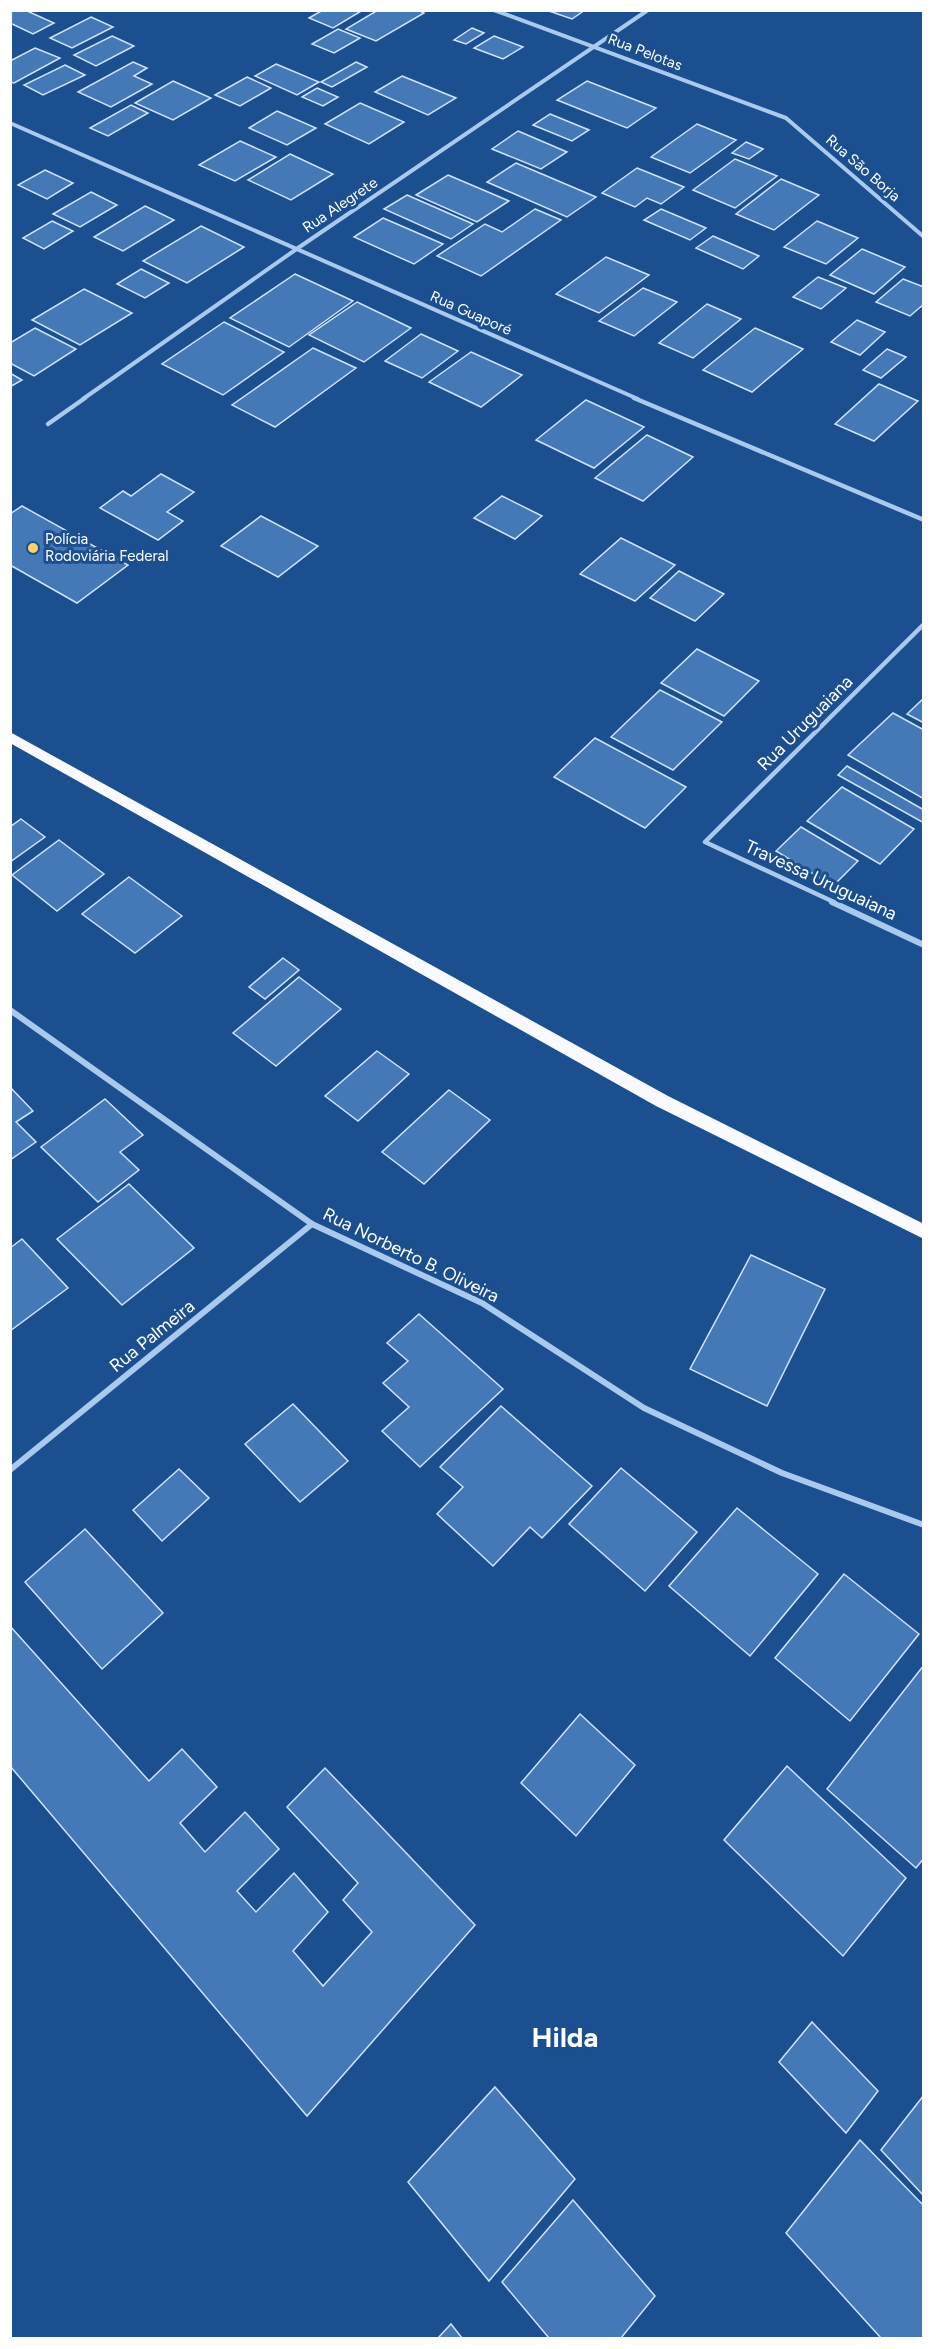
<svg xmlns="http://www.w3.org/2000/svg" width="934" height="2349" viewBox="0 0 934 2349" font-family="Figtree,sans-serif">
<rect width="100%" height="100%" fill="#1b4f8f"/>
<g fill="#4478b7" stroke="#cfe3fa" stroke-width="1.5">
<polygon points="10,10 25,10 54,23 33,34 10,23"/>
<polygon points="323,10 363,10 333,28 309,18"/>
<polygon points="378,10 418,10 424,13 376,41 346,29"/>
<polygon points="546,10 585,10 572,19"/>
<polygon points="91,17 113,27 72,48 50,38"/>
<polygon points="472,28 484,33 466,44 454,40"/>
<polygon points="338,29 360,38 334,53 312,44"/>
<polygon points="112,36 134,46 96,66 74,55"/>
<polygon points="494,36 523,47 503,59 474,48"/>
<polygon points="35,48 60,58 14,83 10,82 10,61"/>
<polygon points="133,62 147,68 134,76 152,84 111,107 78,92"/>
<polygon points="356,62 367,67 332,87 321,82"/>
<polygon points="276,64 319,82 297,95 255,76"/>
<polygon points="65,65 85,75 43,95 24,85"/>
<polygon points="402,76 456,98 428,115 375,92"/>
<polygon points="247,77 271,88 240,106 215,95"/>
<polygon points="173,81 211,98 173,120 135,103"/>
<polygon points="587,81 656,108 627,128 557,100"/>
<polygon points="317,88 338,97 323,106 302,97"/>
<polygon points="360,103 404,122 369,144 325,124"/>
<polygon points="131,105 148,113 108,136 90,128"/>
<polygon points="277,111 316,128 287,145 249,128"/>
<polygon points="550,114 589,130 572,141 533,125"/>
<polygon points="697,124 736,140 690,173 651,157"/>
<polygon points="518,131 567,152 541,169 492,149"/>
<polygon points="240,141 276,157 235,181 199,165"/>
<polygon points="746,142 763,149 749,159 732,153"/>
<polygon points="290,154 333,174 291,200 248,180"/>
<polygon points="735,159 777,176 735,208 693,190"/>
<polygon points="516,163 596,197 567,217 487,182"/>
<polygon points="637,168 684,187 661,204 647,198 635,207 602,193"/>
<polygon points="45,170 73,183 47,199 18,185"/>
<polygon points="448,175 509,201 477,222 416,195"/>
<polygon points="781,179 819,195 774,230 736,214"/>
<polygon points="91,192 117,205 80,227 53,214"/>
<polygon points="407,195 473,224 451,239 384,209"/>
<polygon points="145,206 174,220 123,251 94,237"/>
<polygon points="535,209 561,220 481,276 437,256 485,224 502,232"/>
<polygon points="661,209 706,228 690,240 644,220"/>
<polygon points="383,218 443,244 414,264 354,237"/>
<polygon points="52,221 73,231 44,249 23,238"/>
<polygon points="817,221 858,238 826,264 784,247"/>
<polygon points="201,226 244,247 187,283 143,261"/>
<polygon points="713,236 759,256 743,269 696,248"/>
<polygon points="862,249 905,267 874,294 830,275"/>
<polygon points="606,257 649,275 599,313 556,294"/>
<polygon points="141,269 169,283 145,298 117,284"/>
<polygon points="295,274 353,301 289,347 230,318"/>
<polygon points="818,277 846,288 821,309 793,297"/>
<polygon points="903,279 924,287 924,304 910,316 876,302"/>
<polygon points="643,288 677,302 634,336 599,321"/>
<polygon points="84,289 132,313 80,345 32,320"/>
<polygon points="357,302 411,328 364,362 309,335"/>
<polygon points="707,304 741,319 693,358 659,343"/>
<polygon points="857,320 885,332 860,355 831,342"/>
<polygon points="224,322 284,352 223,395 162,364"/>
<polygon points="35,328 76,349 34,376 10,363 10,343"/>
<polygon points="755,328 803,349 752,392 703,370"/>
<polygon points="421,334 458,351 422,378 385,361"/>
<polygon points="313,348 356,368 275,427 232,405"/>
<polygon points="887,349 906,357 881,378 863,370"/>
<polygon points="471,352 522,375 481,407 429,382"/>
<polygon points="10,373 22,380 10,387"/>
<polygon points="879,384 918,401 874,441 835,424"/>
<polygon points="586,400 644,427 594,468 536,440"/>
<polygon points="647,435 693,457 643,501 595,478"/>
<polygon points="161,474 194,492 167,512 183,521 158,540 100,508 123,491 131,496"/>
<polygon points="502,496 542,516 515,539 474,518"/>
<polygon points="22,506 128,565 77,603 10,565 10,514"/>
<polygon points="261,516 318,546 278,577 221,546"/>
<polygon points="621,538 675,565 635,601 580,574"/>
<polygon points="679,571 724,594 695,621 650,598"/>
<polygon points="697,649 759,681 724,716 661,683"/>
<polygon points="660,690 722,722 673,770 611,737"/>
<polygon points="924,698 924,723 907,714"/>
<polygon points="893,713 924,730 924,799 848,755"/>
<polygon points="595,738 686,787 645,828 554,777"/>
<polygon points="847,766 924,810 924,823 838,775"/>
<polygon points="842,787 914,829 880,864 807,821"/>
<polygon points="21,819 45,837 10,862 10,827"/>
<polygon points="801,827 858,861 833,886 776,851"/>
<polygon points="59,840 104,874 57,911 12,875"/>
<polygon points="129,877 182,916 135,953 82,914"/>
<polygon points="283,958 299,970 265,999 249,987"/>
<polygon points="299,977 341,1009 276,1066 233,1033"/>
<polygon points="377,1051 409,1074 358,1121 325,1096"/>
<polygon points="10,1087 33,1111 16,1122 36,1142 10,1160"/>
<polygon points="449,1090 490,1120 424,1184 382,1152"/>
<polygon points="105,1099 143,1135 120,1152 139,1170 98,1202 41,1147"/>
<polygon points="129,1184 194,1248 122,1305 57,1239"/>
<polygon points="22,1239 68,1288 10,1331 10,1248"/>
<polygon points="751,1255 825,1289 767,1406 690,1369"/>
<polygon points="419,1314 503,1389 420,1467 382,1431 409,1407 383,1383 408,1361 387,1343"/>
<polygon points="293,1404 348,1461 300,1502 245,1444"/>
<polygon points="501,1406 592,1486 542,1538 530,1527 493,1566 437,1514 463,1487 440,1467"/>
<polygon points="621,1468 697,1532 645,1591 569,1524"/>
<polygon points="179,1469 209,1498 162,1541 133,1510"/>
<polygon points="737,1508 818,1574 750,1656 669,1586"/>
<polygon points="85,1529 163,1613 102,1669 25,1582"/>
<polygon points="844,1574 919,1634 850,1721 775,1658"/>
<polygon points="10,1626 149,1781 182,1749 217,1787 180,1823 205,1852 245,1812 279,1849 237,1891 256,1912 294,1873 328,1912 293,1951 323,1986 372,1932 343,1900 358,1883 287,1807 325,1768 475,1925 307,2116 10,1766"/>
<polygon points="924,1665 924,1858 916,1868 827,1789"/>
<polygon points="580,1714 635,1765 576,1836 521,1783"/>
<polygon points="787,1766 906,1878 843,1956 724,1840"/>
<polygon points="812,2022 878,2091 846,2133 779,2062"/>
<polygon points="495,2087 575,2179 489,2281 408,2182"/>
<polygon points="924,2095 924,2196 881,2150"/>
<polygon points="860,2140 924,2206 924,2338 881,2338 786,2233"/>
<polygon points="573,2200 655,2296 621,2338 549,2338 502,2282"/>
<polygon points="451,2324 462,2338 438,2338"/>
</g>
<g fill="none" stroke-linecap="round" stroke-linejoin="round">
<g stroke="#a9c9ee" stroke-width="4">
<polyline points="494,10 786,118 924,237"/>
<polyline points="10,123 638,399"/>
<polyline points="83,399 298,248 648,10"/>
</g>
<g stroke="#a9c9ee" stroke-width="4.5">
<polyline points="634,398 924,520"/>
<polyline points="48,424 85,398"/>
<polyline points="836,903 705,842 924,624"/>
</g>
<g stroke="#a9c9ee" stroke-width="6">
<polyline points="832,902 924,945"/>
<polyline points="10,1010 312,1224 482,1303 644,1408 782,1473 924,1525"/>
<polyline points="10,1470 312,1224"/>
</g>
<polygon fill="#f8faff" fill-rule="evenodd" points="10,732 668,1096 924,1224 924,1239 656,1106 10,743"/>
</g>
<circle fill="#ffd166" stroke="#1b4f8f" stroke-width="2" cx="33" cy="548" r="6"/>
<g text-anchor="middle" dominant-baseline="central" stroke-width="6" stroke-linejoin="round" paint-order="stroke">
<g font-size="15" fill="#fff" stroke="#1b4f8f">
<text transform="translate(645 52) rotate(21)">Rua Pelotas</text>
<text transform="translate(863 168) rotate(41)">Rua São Borja</text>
<text transform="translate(340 205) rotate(-34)">Rua Alegrete</text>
<text transform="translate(471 313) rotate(24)">Rua Guaporé</text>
</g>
<g font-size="15" fill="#fff" stroke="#1b4f8f" text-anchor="start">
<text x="45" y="539">Polícia<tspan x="45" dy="17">Rodoviária Federal</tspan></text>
</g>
<g font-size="18" fill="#fff" stroke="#1b4f8f">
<text transform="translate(805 723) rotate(-45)">Rua Uruguaiana</text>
<text transform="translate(821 880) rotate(25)">Travessa Uruguaiana</text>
<text transform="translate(411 1255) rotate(26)">Rua Norberto B. Oliveira</text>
<text transform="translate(152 1336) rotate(-39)">Rua Palmeira</text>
</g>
<g font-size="28" font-weight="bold" fill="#fff" stroke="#1b4f8f">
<text x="565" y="2037">Hilda</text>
</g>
</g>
<rect width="934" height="2349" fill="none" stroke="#ffffff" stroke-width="24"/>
</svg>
